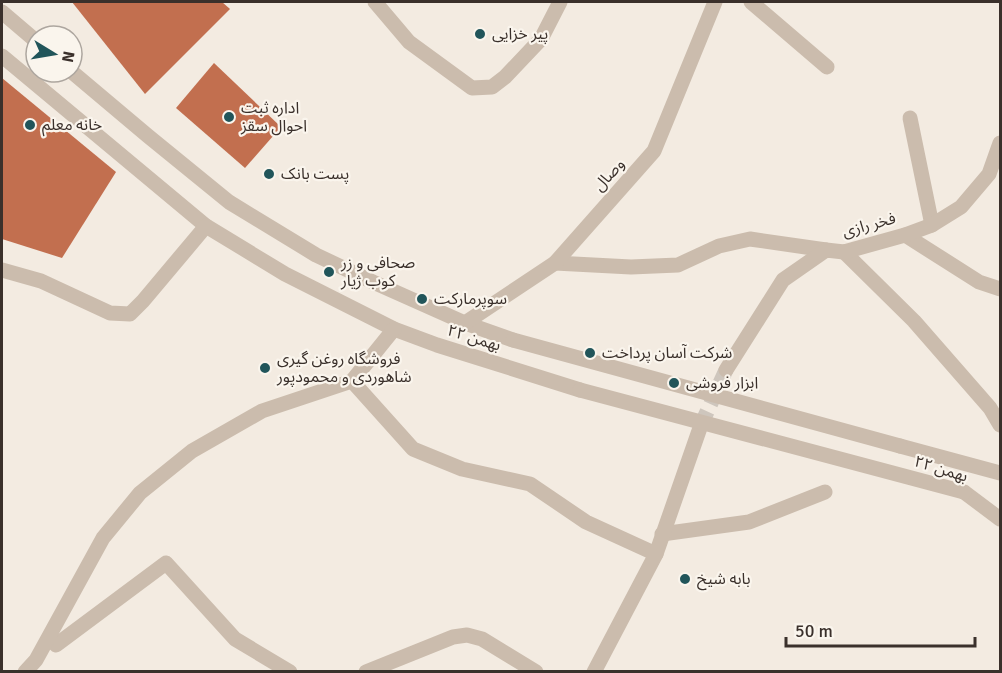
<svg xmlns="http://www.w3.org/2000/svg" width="1002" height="673" viewBox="0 0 1002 673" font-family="Signika,'Noto Sans Arabic',sans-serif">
<rect width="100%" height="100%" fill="#f3ebe1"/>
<g fill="#c26f4f">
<polygon points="72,2 222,2 230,9 145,94"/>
<polygon points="214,63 281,127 245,168 176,108"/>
<polygon points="2,78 116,172 62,258 2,239"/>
</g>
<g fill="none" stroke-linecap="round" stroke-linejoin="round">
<polyline stroke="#cec6bd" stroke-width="15" stroke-dasharray="15 8" stroke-linecap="butt" points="701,425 726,370"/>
<g stroke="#cbbcad" stroke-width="15">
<polyline points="375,2 409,42 472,88 492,87 505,77 541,39 560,2"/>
<polyline points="751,2 827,67"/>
<polyline points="2,12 36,41"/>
<polyline points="2,56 206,226 285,274 394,329 437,345 580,390"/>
<polyline points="72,72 148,136 229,202 316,255 373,282 465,323 513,340"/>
<polyline points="910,118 932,225"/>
<polyline points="905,235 979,282 1000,289"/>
<polyline points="844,252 914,321 990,408 1000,425"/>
<polyline points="555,263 631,267 678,265 719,246 750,239 826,250"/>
<polyline points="2,270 41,281 110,313 130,314 143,301 206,226"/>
<polyline points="465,323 555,263 654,151 715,2"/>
<polyline points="726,370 783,280 826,250 844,252 905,235 932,225 961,207 989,174 1000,143"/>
<polyline points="352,381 413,449 462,469 530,484 586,522 656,554"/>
<polyline points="900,446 1000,473"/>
<polyline points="964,492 1000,519"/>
<polyline points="662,534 749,522 825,492"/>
<polyline points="56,645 166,563 235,639 290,672"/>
<polyline points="25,672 36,660 103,538 140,493 192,451 262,411 352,381 394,329"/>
<polyline points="366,672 453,637 467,635 482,639 536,672"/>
<polyline points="594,672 656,554 701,425"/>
</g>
<g stroke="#cbbcad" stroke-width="15">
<polyline points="513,340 900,446"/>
<polyline points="580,390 964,492"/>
</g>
</g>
<g fill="#21555a" stroke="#faf5ed" stroke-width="2">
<circle cx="480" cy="34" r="6"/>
<circle cx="229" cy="117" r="6"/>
<circle cx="30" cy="125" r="6"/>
<circle cx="269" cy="174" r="6"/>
<circle cx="329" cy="272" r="6"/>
<circle cx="422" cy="299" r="6"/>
<circle cx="590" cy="353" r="6"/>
<circle cx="265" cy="368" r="6"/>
<circle cx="674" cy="383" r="6"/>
<circle cx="685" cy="579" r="6"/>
</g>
<g text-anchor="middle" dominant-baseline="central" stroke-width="4.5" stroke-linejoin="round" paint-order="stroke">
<g font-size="16" fill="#3a302b" stroke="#faf5ed" text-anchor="start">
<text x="492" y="34">پیر خزایی</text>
<text x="241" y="108">اداره ثبت<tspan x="241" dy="18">احوال سقز</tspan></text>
<text x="42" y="125">خانه معلم</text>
<text x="281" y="174">پست بانک</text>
<text x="341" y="263">صحافی و زر<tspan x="341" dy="18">کوب ژیار</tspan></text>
<text x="434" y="299">سوپرمارکت</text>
<text x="602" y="353">شرکت آسان پرداخت</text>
<text x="277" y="359">فروشگاه روغن گیری<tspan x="277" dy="18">شاهوردی و محمودپور</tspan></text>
<text x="686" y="383">ابزار فروشی</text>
<text x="697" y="579">بابه شیخ</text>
</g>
<g font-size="16" fill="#3a302b" stroke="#faf5ed">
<text transform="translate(609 175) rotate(-48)">وصال</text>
<text transform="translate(869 225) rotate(-15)">فخر رازی</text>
<text transform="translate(474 338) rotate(17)">۲۲ بهمن</text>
<text transform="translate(941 469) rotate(17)">۲۲ بهمن</text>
</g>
</g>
<rect width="1002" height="673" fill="none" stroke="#3a302b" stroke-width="6"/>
<g transform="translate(54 54) rotate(101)"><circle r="28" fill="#faf5ed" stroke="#ada69f" stroke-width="1.5"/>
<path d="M0-4.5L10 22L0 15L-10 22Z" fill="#21555a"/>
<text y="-9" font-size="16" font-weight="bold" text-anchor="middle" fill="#3a302b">N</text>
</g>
<path d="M786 637v9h189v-9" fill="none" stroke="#3a302b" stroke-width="3"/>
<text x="795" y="637" font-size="18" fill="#3a302b" stroke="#faf5ed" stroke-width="4.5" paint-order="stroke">50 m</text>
</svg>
